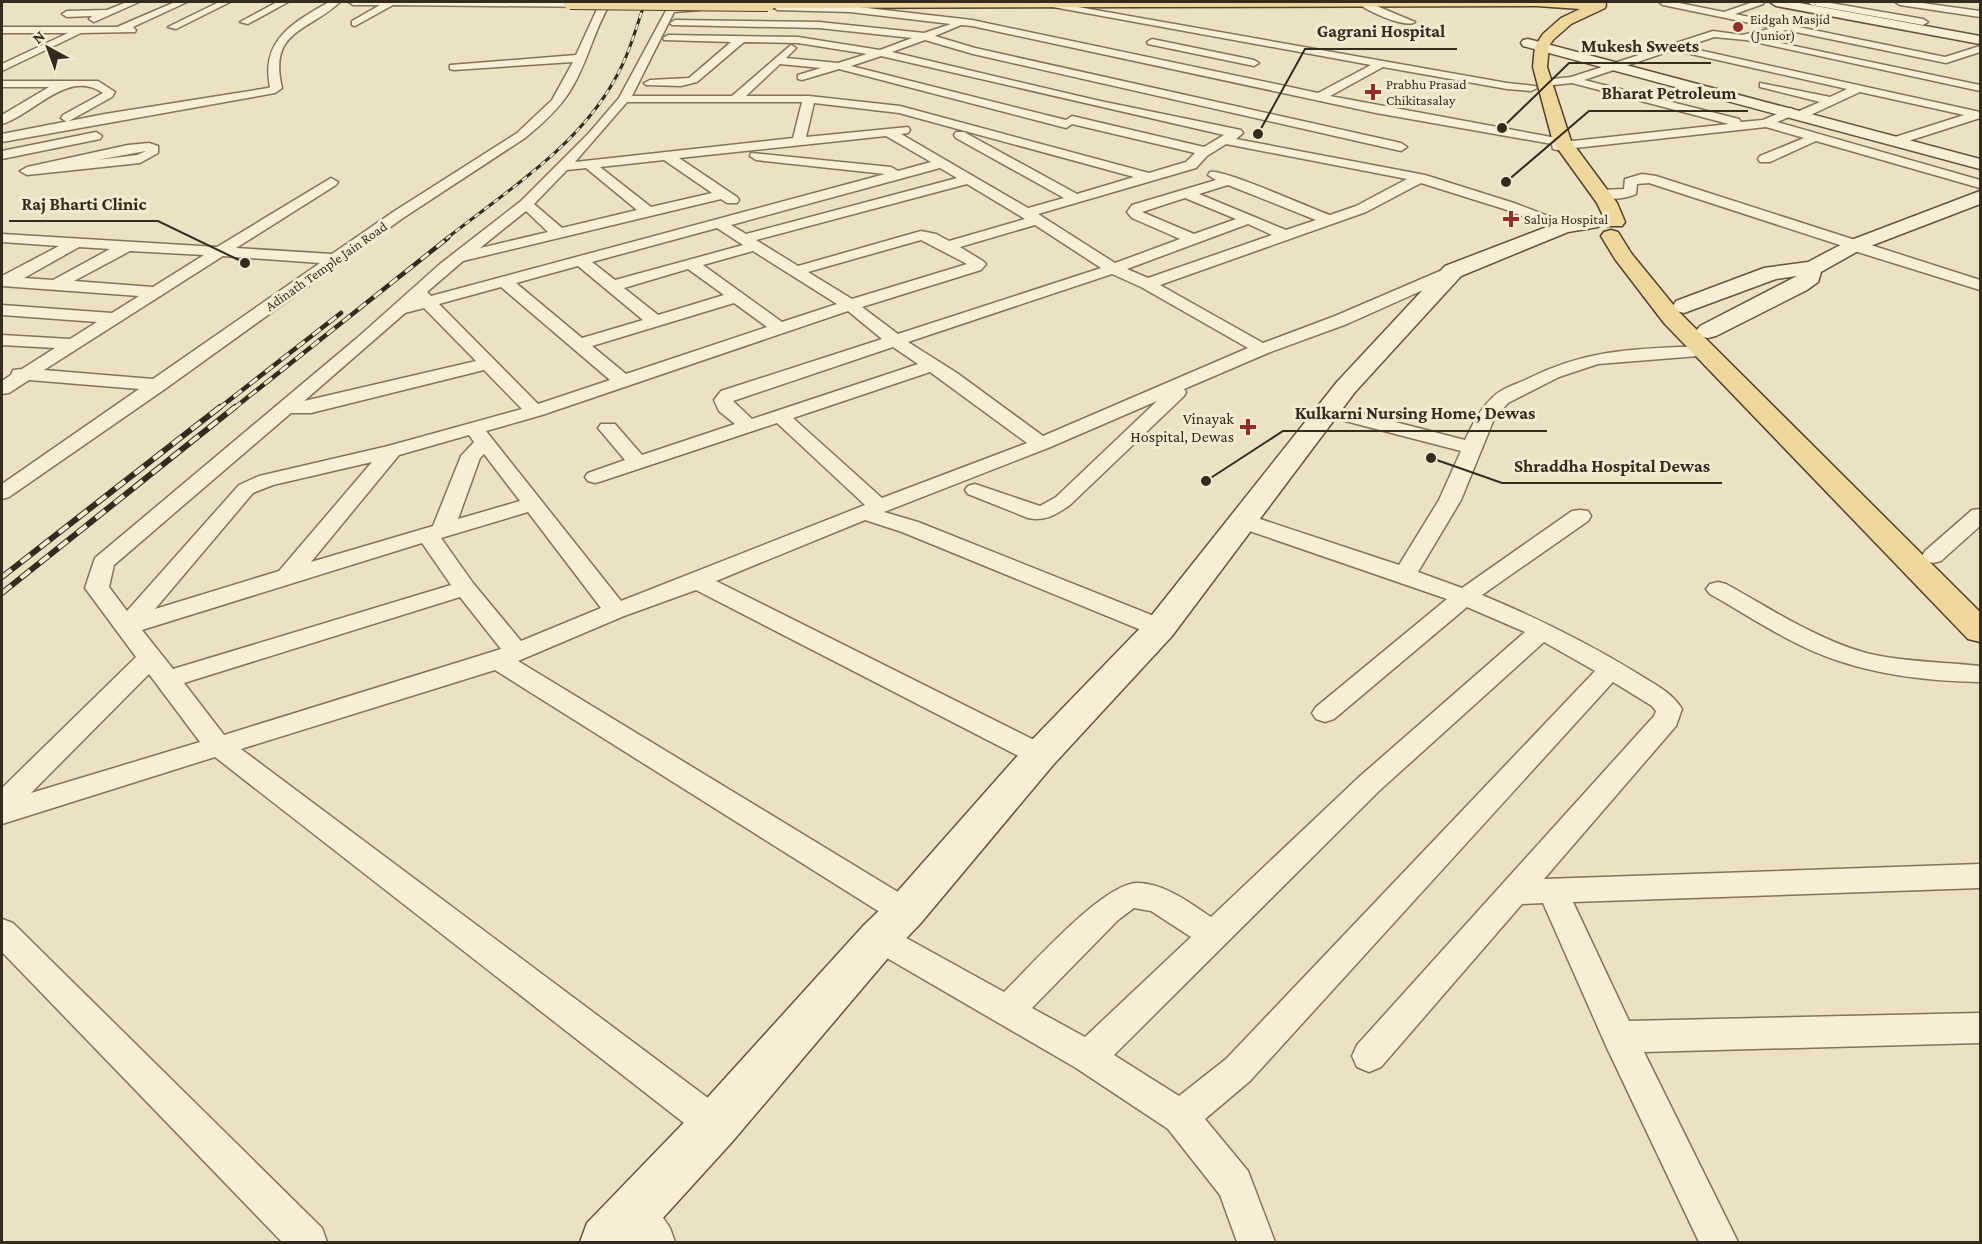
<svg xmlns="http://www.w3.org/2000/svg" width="1982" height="1244" viewBox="0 0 1982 1244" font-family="'Crimson Pro',serif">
<rect width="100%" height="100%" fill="#ece1c2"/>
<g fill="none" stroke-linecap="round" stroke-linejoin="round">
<defs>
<g id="street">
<polygon points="127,2 139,2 94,22 89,19 92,16 67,17 62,14 67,11 107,10"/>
<polygon points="175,2 187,2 133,27 136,30 135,32 81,33 2,71 2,64 68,33 2,33 2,27 117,27"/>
<polygon points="219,2 230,2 176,29 168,27"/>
<polygon points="277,2 288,2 248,24 240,22"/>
<path d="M329 2H340C308 32 268 30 282 88L275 93 2 142V134L105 114 268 88 270 87C260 40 294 22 329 2Z"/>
<path d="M349 2H595L600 5 602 2H611C593 31 588 63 570 91 559 109 542 124 525 138L403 218 165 389 9 497 2 499V484L139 389 29 380 9 393 2 394V381L11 375 13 370 22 369 55 348 2 345V335L70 339 97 322 2 315V305L112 313 139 296 2 286V276L59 246 2 242V234L217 247 331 178 338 182 336 185 236 248 332 254 393 212 517 133 552 100 573 62 454 70 450 69V65L576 55 598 7 393 5 355 26 352 25V21L380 5H353ZM79 247 110 249 53 280 24 278ZM130 251 204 255 153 287 74 281ZM223 256 320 263 153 379 44 370Z"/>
<polygon points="959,2 980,2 981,3 976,6"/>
<path d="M1050 2 1507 83 1535 86 1537 88 1531 91 1507 89 1383 67 1330 96 1573 141 1729 124 1572 83 1544 86 1538 83 1544 80 1571 77 1713 31 1742 35 1774 28 1663 5 1659 2H1674L1724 12 1753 2H1764L1763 4 1735 14 1945 57 1980 46V52L1946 63 1786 30 1757 38 1980 85V91L1746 40 1714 37 1685 47 1980 112V118L1896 145 1890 141 1892 138 1964 115 1860 92 1804 118 1800 119 1794 115 1777 122 1980 180V188L1816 141 1770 162H1760L1758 159 1760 156 1804 138 1766 127 1557 150 1553 149 1552 144 1376 113 972 26 961 25 935 36 975 48 1401 143 1407 147 1401 151 973 54 925 40 892 52 1100 101 1241 130 1243 133 1236 139 1425 175 1514 203 1569 224 1571 227 1569 230H1559L1504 209 1421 183 1366 212 1160 285 1263 343 1335 316 1447 268 1453 266 1461 271 1459 274 1347 324 1268 353 1184 389 1186 392 1184 396 1070 505C1057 514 1045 522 1028 518L968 494 965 490 968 486 975 484 1040 506 1056 497 1157 401 1048 448 884 512 918 522 1169 622 1172 628 1169 634 1160 636 1151 634 902 532 865 520 716 581 1050 748 1054 755 1050 762 1040 765 1030 762 696 590 624 616 518 661 916 903 920 912 916 921 905 925 894 921 495 670 241 749 728 1113 733 1125 728 1137 715 1142 702 1137 215 757 2 824V788L136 657 85 588 95 558 357 338 440 264 521 201 588 134 619 98 668 7 700 4 705 7 700 10 674 12 632 96H732L791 45 796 48 786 58 838 63 867 54 798 43 744 42 697 82 681 86 646 85 644 83 650 80 689 78 731 42 664 40 663 38 668 35 798 37 880 50 912 38 819 28 672 25 670 23 675 20 819 22 924 33 951 24 850 12 777 10 775 8 780 5 850 6 972 20 1318 93 1371 65 1053 7 1050 6ZM1673 50 1847 89 1830 97 1760 83V87L1820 102 1797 112 1791 108 1763 120 1741 122 1739 119 1584 80ZM881 56 1224 135 1204 147 1072 116 1066 120 851 66ZM780 64 821 68 798 75V79L802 80 839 69 1066 128 1072 124 1195 153 1186 162 1149 173 900 106 809 96H746ZM627 102H802L793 138 575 162ZM814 103 899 113 1134 177 1077 194 964 132H956L954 135 956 138 1064 198 1028 208 901 134 908 133 910 130 908 127 806 137ZM886 136 931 162 898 171 891 167 751 153 750 156 756 160 885 174 431 296 427 292 463 261 721 199 727 203H737L739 200 737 197 679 158ZM1226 144 1407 179 1356 206 1330 215C1310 208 1224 169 1210 172L1208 175 1216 180 1132 205 1127 212 1132 218 1180 239 1115 263 1038 214 1196 168 1207 156ZM664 160 712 193 651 207 600 167ZM586 168 637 210 562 228 534 204 567 170ZM940 168 957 178 746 234 731 225ZM967 184 1025 219 949 241 936 234 921 231 798 266 756 240ZM1228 185 1316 220 1286 230 1199 194ZM1185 198 1236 219 1194 234 1142 212ZM526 211 548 232 480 248ZM1248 224 1272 235 1148 278 1127 269ZM1035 225 1101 268 898 334 862 307 981 270 986 264 983 261 960 247ZM717 228 743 245 615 280 592 262ZM921 240 967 264 852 299 808 272ZM753 251 837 304 782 322 703 265ZM578 266 643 320 582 338 516 283ZM688 269 724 295 658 315 624 288ZM1112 274 1141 287 1248 348 1043 436 957 373 908 342ZM501 287 610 380 538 404 439 304ZM734 303 767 327 626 374 592 346ZM424 308 476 361 304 401 405 313ZM848 311 882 339 721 391 714 400 719 411 735 424 642 455 615 424H601L598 428 625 460 588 473 585 477 588 481 595 483 602 481 777 423 865 505 621 601 486 431 542 415ZM893 347 918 364 752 419 733 401ZM484 370 522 409 388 446 259 476 239 485 127 611 109 587 114 565 291 413H311ZM930 372 1027 443 882 498 793 418ZM469 435 474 442 461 456 433 526 311 562 399 455ZM484 454 520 501 458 519 480 458ZM372 462 279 571 155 609 253 493 273 485ZM528 512 601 608 521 641 473 583 441 538ZM422 543 451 585 173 669 142 630ZM460 597 501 649 224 735 184 683ZM149 674 200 742 31 793Z"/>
<path d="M1356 2H1367L1415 22C1405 29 1365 10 1356 2Z"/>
<polygon points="1807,2 1825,2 1923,19 1928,22 1923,25 1812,5"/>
<polygon points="1895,2 1915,2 1980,11 1980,17 1900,5"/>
<polygon points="1152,39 1254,60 1259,63 1254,66 1148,44 1147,42"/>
<path d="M2 81H98L115 92 112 97 67 122 61 118 63 115 103 93C68 68 33 115 2 124V115L49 87H2Z"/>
<polygon points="96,132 102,136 100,139 2,159 2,151"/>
<path d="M149 143 158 146V153L140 163 27 175 20 171 27 167 128 145ZM146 151 137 155 97 160Z"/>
<path d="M1642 174 1656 176 1980 280V290L1848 249 1846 247 1649 183 1637 184 1636 194C1626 199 1601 202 1593 194L1600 190 1624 189 1625 179Z"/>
<path d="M1705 346 1711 347 1714 351 1711 355 1598 364 1559 377 1508 403 1494 419 1461 500 1418 572 1462 588 1572 511 1580 510 1588 511 1591 516 1588 521 1482 595C1535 617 1586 642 1635 672 1652 683 1671 691 1682 709L1676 726 1544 879 1980 864V888L1573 902 1629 1021 1980 1013V1043L1644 1052 1738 1242H1699L1607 1048 1543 903 1522 904 1381 1067 1369 1072 1357 1067 1352 1056 1357 1045 1654 716 1656 711 1652 706 1613 682 1250 1081 1205 1119 1248 1171 1275 1242H1237L1220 1195 1168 1129 1076 1068 868 947 863 938 868 929 879 925 890 929 1004 992C1031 966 1102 884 1137 883 1164 883 1190 903 1211 917L1359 777 1525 632 1467 607 1334 719 1325 722 1316 719 1312 713 1316 707 1447 599 1235 526 1232 521 1235 516 1243 515 1251 516 1399 565 1439 500 1461 451 1322 415 1320 411 1322 407 1329 405 1465 440C1473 424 1479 410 1492 398 1500 389 1514 385 1525 380 1589 348 1636 349 1705 346ZM1544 642 1595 671 1226 1059 1179 1096 1114 1055 1379 791ZM1134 908 1151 911 1191 937 1085 1037 1032 1008 1118 920Z"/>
<polygon points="1980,509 1980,526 1941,561 1933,563 1925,561 1922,556 1925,551 1972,510"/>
<path d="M1718 582 1726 584C1771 609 1816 639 1866 653 1903 662 1943 662 1980 666V682C1932 681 1882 676 1836 660 1791 645 1751 617 1710 594L1706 589 1710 584Z"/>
<polygon points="2,919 13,923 322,1228 327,1242 282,1242 2,952"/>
<polygon points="636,1191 649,1197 670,1228 675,1242 634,1242 617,1210 623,1197"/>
</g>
<g id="secondary">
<polygon points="1770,2 1794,2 1980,36 1980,44 1776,6"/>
<polygon points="1528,39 1980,159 1980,169 1523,46 1521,43 1523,40"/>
<polygon points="1980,191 1980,204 1860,250 1821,272 1818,282 1807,290 1716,336 1708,338 1700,336 1696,331 1700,326 1797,276 1776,279 1684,313 1676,311 1673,306 1676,301 1764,268 1808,262 1846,242"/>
<polygon points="1591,217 1598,219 1601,223 1598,227 1568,232 1461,276 1355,392 1172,636 1053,765 920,924 894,951 732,1142 641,1242 580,1242 587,1223 698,1108 864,925 890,900 1027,745 1148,620 1337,382 1445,266 1557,223"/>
</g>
<g id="primary">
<polygon points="763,2 1605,2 1606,5 1605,8 1571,24 1553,40 1549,46 1547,67 1571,141 1617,203 1625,222 1622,226 1608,226 1597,203 1553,142 1533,67 1535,46 1543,34 1561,18 1580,9 1537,6 768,8 763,7"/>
<polygon points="1611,230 1618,232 1631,253 1680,313 1980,612 1980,642 1968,639 1664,323 1615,259 1601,236 1604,232"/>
</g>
</defs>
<use href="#street" stroke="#84725a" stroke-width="3"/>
<use href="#secondary" stroke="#66533e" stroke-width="3"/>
<use href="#primary" stroke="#52402f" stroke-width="3"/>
<use href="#street" fill="#f7eed5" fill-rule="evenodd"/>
<use href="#secondary" fill="#f7eed5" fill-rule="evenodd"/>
<use href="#primary" fill="#edd79c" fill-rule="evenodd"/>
<defs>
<path id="rail-far2" d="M446 239C505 192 578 147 615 79 629 55 636 28 645 2"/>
<g id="rail-far1">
<polyline points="218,409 341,313"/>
<polyline points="233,409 448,238"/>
</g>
<g id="rail">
<polyline points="2,577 220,407"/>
<polyline points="2,593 235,407"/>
</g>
</defs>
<use href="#rail-far2" stroke="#352a1e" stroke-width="3"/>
<use href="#rail-far1" stroke="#352a1e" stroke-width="4.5"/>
<use href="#rail" stroke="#352a1e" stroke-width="6"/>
<use href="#rail-far2" stroke="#f3ebd1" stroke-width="2" stroke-dasharray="6" stroke-linecap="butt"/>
<use href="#rail-far1" stroke="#f3ebd1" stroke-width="3" stroke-dasharray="10" stroke-linecap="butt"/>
<use href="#rail" stroke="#f3ebd1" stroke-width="4" stroke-dasharray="12" stroke-linecap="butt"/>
<defs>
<polyline id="primary-bridge" points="570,2 768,4"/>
</defs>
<use href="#primary-bridge" stroke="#52402f" stroke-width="16" stroke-linecap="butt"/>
<use href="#primary-bridge" stroke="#edd79c" stroke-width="14"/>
</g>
<g fill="#90302d" stroke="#f3ebd1" stroke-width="2">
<circle cx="1738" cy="27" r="6"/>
<path d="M1370 83h6v6h6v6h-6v6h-6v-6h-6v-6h6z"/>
<path d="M1508 210h6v6h6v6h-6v6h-6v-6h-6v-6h6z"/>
<path d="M1245 418h6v6h6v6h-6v6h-6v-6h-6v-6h6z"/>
</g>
<g text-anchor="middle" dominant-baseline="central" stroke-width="6" stroke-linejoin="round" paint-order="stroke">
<g font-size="14" fill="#352a1e" stroke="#f3ebd1" text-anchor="start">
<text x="1750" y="19">Eidgah Masjid<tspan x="1750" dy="16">(Junior)</tspan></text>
<text x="1386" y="84">Prabhu Prasad<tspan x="1386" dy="16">Chikitasalay</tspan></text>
<text x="1524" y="219">Saluja Hospital</text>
</g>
<g font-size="14" fill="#352a1e" stroke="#f3ebd1">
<text transform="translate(326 266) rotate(-35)">Adinath Temple Jain Road</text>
</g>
<g font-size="16" fill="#352a1e" stroke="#f3ebd1" text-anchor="end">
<text x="1234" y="418">Vinayak<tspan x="1234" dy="18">Hospital, Dewas</tspan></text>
</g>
</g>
<path fill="none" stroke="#352a1e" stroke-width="2" d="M1258 134L1305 49H1457M1502 128L1569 63H1711M1506 182L1589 111H1748M245 263L158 221H9M1206 481L1283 431H1547M1431 458L1502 483H1722"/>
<g fill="#352a1e" stroke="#f3ebd1" stroke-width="2">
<circle cx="1258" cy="134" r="6"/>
<circle cx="1502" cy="128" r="6"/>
<circle cx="1506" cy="182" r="6"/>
<circle cx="245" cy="263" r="6"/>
<circle cx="1206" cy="481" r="6"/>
<circle cx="1431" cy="458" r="6"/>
</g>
<g font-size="18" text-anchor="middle" font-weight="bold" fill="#352a1e" stroke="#f3ebd1" stroke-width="6" stroke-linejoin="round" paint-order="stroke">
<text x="1381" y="37">Gagrani Hospital</text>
<text x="1640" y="52">Mukesh Sweets</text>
<text x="1669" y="99">Bharat Petroleum</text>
<text x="84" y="210">Raj Bharti Clinic</text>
<text x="1415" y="419">Kulkarni Nursing Home, Dewas</text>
<text x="1612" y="472">Shraddha Hospital Dewas</text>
</g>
<rect width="1982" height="1244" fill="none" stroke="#352a1e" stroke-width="6"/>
<g transform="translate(48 48) rotate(319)" stroke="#f3ebd1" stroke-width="4.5" paint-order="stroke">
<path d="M0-4.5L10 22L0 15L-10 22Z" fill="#352a1e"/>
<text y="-9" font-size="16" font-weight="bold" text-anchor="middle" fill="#352a1e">N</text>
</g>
</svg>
